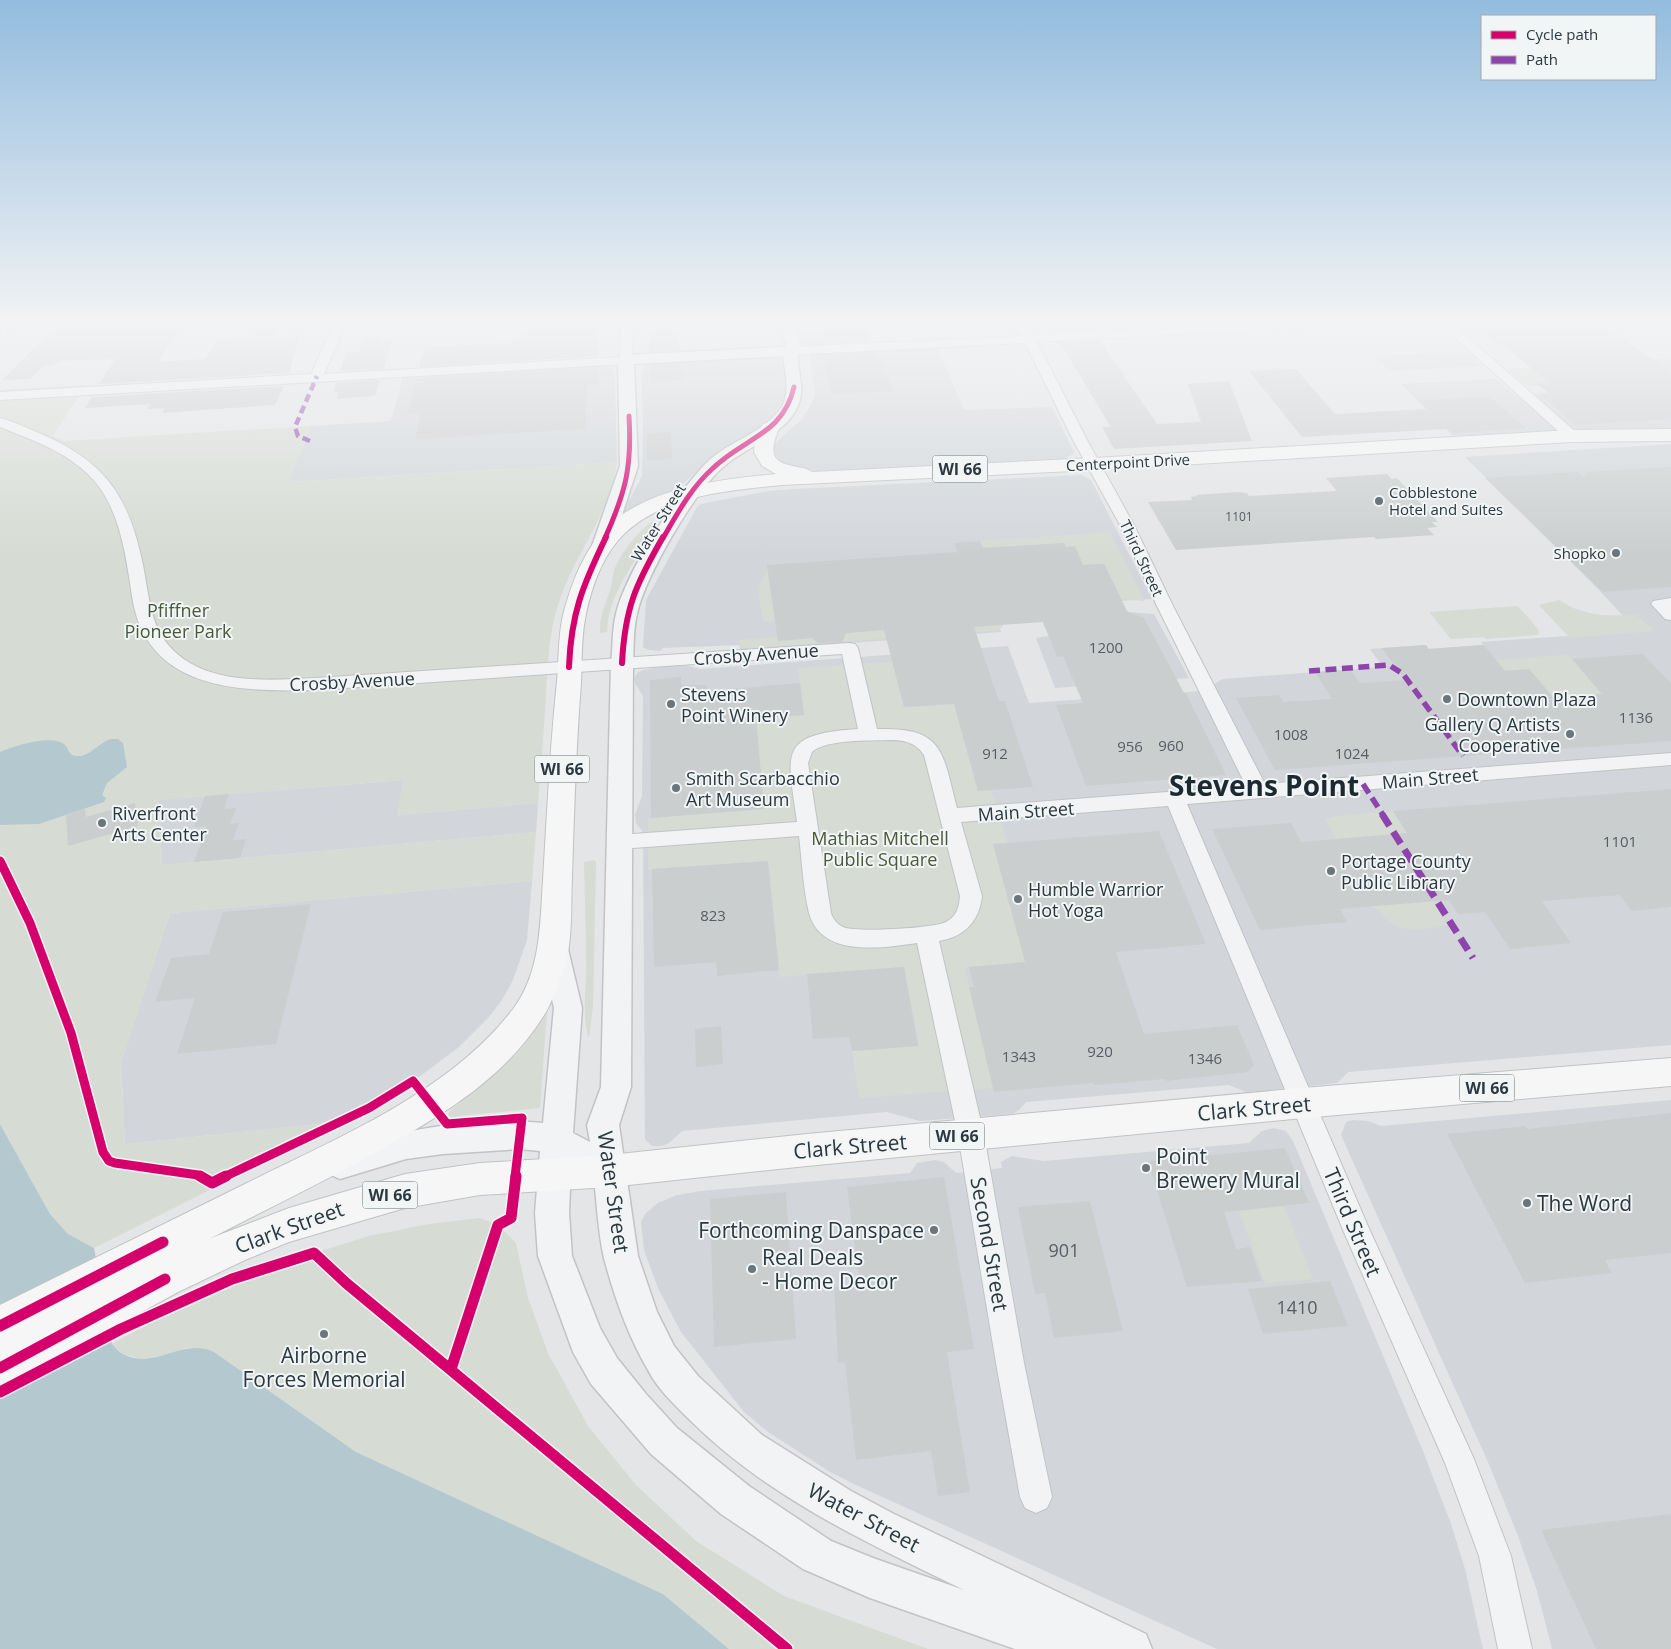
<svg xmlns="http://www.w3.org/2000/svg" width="1671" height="1649" viewBox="0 0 1671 1649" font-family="'Open Sans',sans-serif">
<rect width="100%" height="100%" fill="#e3e5e7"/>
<g fill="#d2d6da">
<polygon points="796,325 847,325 853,352 937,347 964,410 1052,407 1074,452 1073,454 1062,460 816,471 785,464 774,454 775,443 803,418 815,397 815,388 808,346 801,344"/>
<polygon points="1454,325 1585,325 1632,361 1671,358 1671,430 1547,431 1453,436 1401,384 1496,379 1515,395 1628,388 1556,331 1467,336"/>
<polygon points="1465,351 1482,366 1389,371 1374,356"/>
<polygon points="778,356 782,357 786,379 785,396 777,411 765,424 703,465 672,494 618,522 642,476 643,422 641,372 646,364"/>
<polygon points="604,365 613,369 615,378 617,462 288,482 311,426 391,421 403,377"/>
<polygon points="1671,444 1671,1045 1348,1072 1337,1083 1260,1091 1246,1092 1229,1085 1026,1102 1019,1110 1013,1114 920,1121 887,1112 682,1131 669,1143 662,1146 652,1146 645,1139 643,832 636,823 635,815 642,796 643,696 636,685 634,679 637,673 643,670 666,666 688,666 700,669 1008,646 1029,703 1202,691 1223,679 1383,667 1370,649 1426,645 1429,649 1483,645 1481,642 1637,631 1598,589 1465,457"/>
<polygon points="1081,475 1091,480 1152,599 1041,606 999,625 1001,632 741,651 739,645 663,648 660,651 648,650 643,647 646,600 697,507 701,504 768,491 793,489"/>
<polygon points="1128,612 1154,614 1189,678 1055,688 1036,638 1049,636 1043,623"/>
<polygon points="404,780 398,815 538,803 536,832 162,865 159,800"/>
<polygon points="532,881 527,940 513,980 502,1000 489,1017 459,1047 395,1095 347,1121 125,1144 121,1063 170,913"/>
<polygon points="1671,1100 1671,1649 1552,1649 1537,1591 1518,1536 1488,1462 1341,1135 1346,1122 1353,1120 1368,1121 1381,1126"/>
<polygon points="1274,1128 1286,1131 1293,1141 1423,1451 1451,1524 1465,1569 1483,1649 1217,1649 856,1485 830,1472 768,1432 744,1412 681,1332 658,1288 644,1250 641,1222 646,1213 658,1203 677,1195 701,1191 910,1173 917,1163 935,1160 944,1162 956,1173 1002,1168 1001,1162 1012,1156 1044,1161 1249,1143 1262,1131"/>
</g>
<g fill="#d6dbd3">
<polygon points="1598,364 1620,381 1527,386 1507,369"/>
<path d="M86 385 53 436 64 441 311 426 289 482 617 462C611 513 576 551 560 599 549 629 548 661 546 693 544 730 541 766 538 803L397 815 403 780 159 800 162 865 536 832 532 881 170 913 121 1063 125 1144 347 1121 94 1248 68 1234 50 1214 0 1124V390Z"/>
<path d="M655 520C642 558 608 589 607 632L600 633C599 618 605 604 610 591 612 585 612 578 614 571 619 555 640 528 655 520Z"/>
<polygon points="1110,532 1145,601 1121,599 1105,564 1083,565 1074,546 1066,547 1064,543 983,548 980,541"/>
<path d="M768 572 775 621 763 622C761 605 753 584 768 572Z"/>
<path d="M1559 600C1584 617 1608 616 1636 615L1655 631 1570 638 1539 605Z"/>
<polygon points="1518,606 1538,629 1539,633 1537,635 1486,639 1484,637 1451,639 1429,612"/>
<polygon points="990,622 1004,625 998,630 991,631 842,642 846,633"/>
<polygon points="777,637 778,641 812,638 819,643 747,649 740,647 739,640"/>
<polygon points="1568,655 1602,694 1553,697 1529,669 1505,671 1496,660"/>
<polygon points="892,662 904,707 954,704 978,791 991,790 1007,843 993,844 1026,962 965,968 993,1088 859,1098 852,1051 919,1046 904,967 779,977 768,861 648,870 648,818 764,809 756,718 804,715 798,668"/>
<polygon points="1393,811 1407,833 1336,839 1326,820 1331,817"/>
<path d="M594 860 596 863 593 1005 589 1039C582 1016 586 994 586 970 586 934 585 898 584 862Z"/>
<path d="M1433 901 1448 925C1432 927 1407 934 1393 924 1384 917 1383 912 1371 906Z"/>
<polygon points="547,1012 540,1108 450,1117 448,1115 450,1111 517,1053"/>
<polygon points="1284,1206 1313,1279 1265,1283 1239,1211"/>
<polygon points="480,1218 498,1225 516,1243 528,1298 548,1353 588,1426 636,1485 696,1541 784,1596 928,1649 729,1649 663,1594 356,1452 214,1352 186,1348 164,1356 141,1359 123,1354 112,1344 210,1289 232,1279 369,1236 429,1224"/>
</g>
<g fill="#b4c9cf">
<path d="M111 739H118L123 743 127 767 107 783 102 795 106 798 104 802 39 824 0 825V752C13 746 52 734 64 744 69 748 68 756 77 756 90 757 99 742 111 739Z"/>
<path d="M0 1124 50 1214 68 1234 94 1248 112 1344C115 1347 119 1352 123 1354 155 1371 181 1337 214 1352L356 1452 663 1594 729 1649H0Z"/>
</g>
<g fill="#cbcecf">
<polygon points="58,325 182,325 158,362 205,359 218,339 252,338 259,325 280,325 274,336 300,335 289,373 99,384 115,359 59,361 54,365 43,366 30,379 2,380"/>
<polygon points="523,325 597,325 599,356 419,367 424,347 512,343 512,340 521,340"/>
<polygon points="1049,325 1090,325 1093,330 1053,332"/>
<polygon points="1473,325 1604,325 1671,372 1671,419 1575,425 1540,394 1548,393 1536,383 1549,383 1502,344 1496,344"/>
<polygon points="678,327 680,350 649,352 649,328"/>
<polygon points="864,327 871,341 824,344 823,329"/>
<polygon points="381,338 380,341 392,340 384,369 340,371 346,353 359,352 362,339"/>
<polygon points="1100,341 1157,424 1201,422 1188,384 1229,381 1252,441 1114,449 1102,427 1111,427 1060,343"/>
<polygon points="876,352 894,391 833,394 825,370 825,355"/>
<polygon points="680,363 682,380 650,381 650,365"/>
<polygon points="599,367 599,385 587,385 585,429 415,439 421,413 408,414 417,378"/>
<polygon points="1296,369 1335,414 1427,409 1418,400 1490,397 1526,428 1452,433 1447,429 1302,437 1249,371"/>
<polygon points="380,380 375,396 337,399 338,392 333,393 336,383"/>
<polygon points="284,386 275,405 162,413 165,408 147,409 150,404 85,408 92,397"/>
<polygon points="671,432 672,459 647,460 647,434"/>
<polygon points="1671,467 1671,587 1603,592 1485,478 1577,472 1583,477 1588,472"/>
<polygon points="1387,474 1391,479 1397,478 1438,522 1432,522 1437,527 1427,528 1434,535 1376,539 1374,537 1176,550 1148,502 1192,500 1191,497 1197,496 1196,495 1237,492 1247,493 1249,496 1337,491 1326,478"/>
<polygon points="980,541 983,548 1064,543 1066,547 1075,546 1083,565 1104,564 1127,611 1144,618 1184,693 1186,693 1226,775 1086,786 1056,705 1083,703 1063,656 1057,657 1043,622 974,627 999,701 1005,701 1033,787 991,790 978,791 954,704 904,707 884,630 846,633 842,642 818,643 812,638 778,641 767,565 958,552 954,543"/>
<polygon points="1426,645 1428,649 1484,645 1505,671 1529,669 1553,697 1602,694 1572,659 1643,654 1671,683 1671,741 1275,770 1236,698 1279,695 1284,702 1332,699 1315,672 1351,670 1360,683 1405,680 1382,648"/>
<polygon points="681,677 681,685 707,685 708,691 800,683 804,715 756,718 764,809 651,818 650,680"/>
<polygon points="1671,789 1671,907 1632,911 1619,895 1542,901 1571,943 1510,949 1485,912 1458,914 1449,900 1340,909 1347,922 1260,930 1212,829 1291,823 1301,842 1407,833 1393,811"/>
<polygon points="229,794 224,809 236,808 230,824 239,823 233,840 246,839 240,858 194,862 207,826 194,827 205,796"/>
<polygon points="135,803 138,826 68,846 66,814 85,809 86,817"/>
<polygon points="1159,831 1206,944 1116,952 1144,1034 1237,1025 1254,1065 1248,1072 1166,1081 1165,1079 1094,1085 1093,1083 994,1092 969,987 974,987 969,967 1025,962 993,844"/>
<polygon points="768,861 779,970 717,976 716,962 654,967 652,869"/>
<polygon points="311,904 276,1044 177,1054 195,998 155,1002 171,958 209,954 223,912"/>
<polygon points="904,967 918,1046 852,1051 849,1037 813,1039 807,974"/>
<polygon points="721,1026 723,1064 696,1067 695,1029"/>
<polygon points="1671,1113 1671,1253 1605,1260 1612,1273 1525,1283 1447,1134 1526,1126 1527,1129"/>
<polygon points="1285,1148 1309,1203 1224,1212 1236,1249 1250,1247 1262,1281 1187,1287 1148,1161"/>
<polygon points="944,1177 974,1349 947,1352 970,1492 938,1496 931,1451 856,1460 845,1362 838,1363 834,1287 860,1286 847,1187"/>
<polygon points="786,1192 796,1339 714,1347 710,1199"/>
<polygon points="1090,1201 1123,1331 1054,1338 1045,1293 1035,1294 1018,1207"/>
<polygon points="1330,1281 1348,1326 1263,1334 1248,1289"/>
<polygon points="1671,1514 1671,1649 1596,1649 1541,1530"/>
</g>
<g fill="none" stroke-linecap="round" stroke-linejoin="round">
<defs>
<g id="minor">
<polygon points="2,325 14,325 4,337 0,338"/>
<polygon points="333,325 345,325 324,374 620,357 621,325 633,325 632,360 626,364 0,400 0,392 311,374"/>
<path d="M1016 325H1028L1033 335 1237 325H1309L1303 328 1037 342 1087 440 1134 525 1173 606 1265 784 1671 753V765L1187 804 1367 1224 1474 1459 1511 1556 1532 1649H1498L1479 1556 1445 1463 1343 1230 1168 806 961 822 982 896C979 922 964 937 939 941L984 1135 1024 1363 1052 1497 1047 1508 1036 1513 1025 1508 1020 1497 996 1363 958 1135 917 943C882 948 821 958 809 913 803 888 802 861 799 836L619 849 612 847 609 842 612 837 619 835 797 822C788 754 776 734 858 729L842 654 316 690C239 692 146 691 132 596 126 558 121 515 97 484 73 454 35 441 0 427V418C13 421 26 428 39 433 105 461 129 496 143 565 151 606 150 639 190 663 226 684 276 680 316 678L849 643 855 644 858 648 877 729C945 727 942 752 957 808L1246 786 1157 606 1120 525 1073 440 1025 343 790 355 784 351 790 347 1021 336ZM889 740C904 740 915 742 924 755L960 896C959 907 957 916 946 922 935 928 856 933 843 927 837 924 833 919 831 913L808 763 812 752C826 739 870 741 889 740Z"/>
<polygon points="1441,325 1454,325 1577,433 1579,436 1577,439 1567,439"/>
<polygon points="1671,598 1671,620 1665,619 1651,604 1653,601"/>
</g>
<path id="tertiary" d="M780 325H794L800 344C792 365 809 386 796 410 783 434 748 447 728 463 698 484 644 578 637 614 633 630 634 647 633 663L631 1087 619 1125 638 1256 657 1312 674 1346 698 1376 762 1435 851 1491 894 1514 1146 1634 1152 1649H1015L870 1598 803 1569 721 1514 651 1454 591 1384 573 1352 538 1256 535 1213 540 1151 520 1149 443 1154 406 1159 340 1179 329 1174 324 1164 329 1154C392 1130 475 1116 543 1123L554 1008 540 949 544 941 554 938 564 941 568 949 582 1008 573 1133 590 1142 587 1125 601 1087 611 663C613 647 612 629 616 614 625 574 682 483 713 457 734 440 765 431 781 408 791 393 785 372 783 356L634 364 638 466 612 546 609 550 602 552 595 550 592 546 620 466 618 360 621 357 626 355 784 347 786 344ZM571 1165 594 1179C597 1204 598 1232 604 1258 614 1296 628 1336 648 1370 658 1390 676 1406 692 1422 769 1498 868 1543 964 1590L873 1558 831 1541 749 1486 677 1428 646 1394 617 1358 600 1328 572 1256 569 1213Z"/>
<path id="primary" d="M770 422 777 424 779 428C772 448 767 461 793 466 800 468 807 468 812 472L1094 458 1572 430 1671 429V441L1572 442 1094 470 782 485C730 490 666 495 625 533 604 553 592 585 586 614 581 636 582 661 581 683 576 748 574 812 572 877 571 900 572 924 569 946 567 962 554 998 546 1012 505 1079 444 1114 378 1151 324 1182 267 1209 211 1238L289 1208 405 1174 480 1163 610 1155 807 1134 1303 1088 1671 1058V1086L1303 1118 807 1166 610 1187 480 1195 405 1208 289 1242 245 1260 178 1292 14 1382 0 1388V1346L7 1342 0 1346V1305C82 1264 165 1224 247 1183 339 1137 450 1092 513 1009 541 972 540 924 543 880 547 814 550 747 557 681 559 659 558 633 564 611 573 579 586 545 612 522 656 486 722 479 776 474L762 466 754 452 755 443 763 424Z"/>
</defs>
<use href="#minor" stroke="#c1c3c5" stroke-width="2"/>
<use href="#tertiary" stroke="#c1c3c5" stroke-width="3"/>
<use href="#primary" stroke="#c0c3c4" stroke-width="2"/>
<use href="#minor" fill="#f2f3f4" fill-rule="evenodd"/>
<use href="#tertiary" fill="#f2f3f4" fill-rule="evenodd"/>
<use href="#primary" fill="#f6f6f6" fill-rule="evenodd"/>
<polyline stroke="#8e44ad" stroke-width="4.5" stroke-dasharray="8 4.5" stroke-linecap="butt" points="310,441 298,436 295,427 317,376"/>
<g stroke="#8e44ad" stroke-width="5.5" stroke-dasharray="11 5.5" stroke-linecap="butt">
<polyline points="1309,671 1389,665 1403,674 1463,756"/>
<polyline points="1363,784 1383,815"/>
</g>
<polyline stroke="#8e44ad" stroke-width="7" stroke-dasharray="14 7" stroke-linecap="butt" points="1382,814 1473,958"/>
<defs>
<g id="cycleway-far3">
<path d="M605 538C626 491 632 467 629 416"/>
<path d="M663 538C677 514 691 488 712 469 743 438 783 435 794 387"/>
</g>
<g id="cycleway-far2">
<path d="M622 663C625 607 636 584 663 537"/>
<path d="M569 667C571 613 583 585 606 537"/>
</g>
<g id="cycleway-far1">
<polyline points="0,861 30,923 71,1033 103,1152 109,1161 115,1163 198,1175 202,1177"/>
<polyline points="224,1177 369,1108 413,1081 447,1124 522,1118 515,1177"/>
</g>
<g id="cycleway">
<polyline points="200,1176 212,1183 226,1176"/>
<polyline points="0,1326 163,1242"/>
<polyline points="0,1368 165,1279"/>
<polyline points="451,1369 498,1225 511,1218 516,1176"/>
<polyline points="0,1392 121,1329 232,1279 314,1253 346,1283 787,1649"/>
</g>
</defs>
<use href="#cycleway-far3" stroke="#f1f5f6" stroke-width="7"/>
<use href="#cycleway-far2" stroke="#f1f5f6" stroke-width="9"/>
<use href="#cycleway-far1" stroke="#f1f5f6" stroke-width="12"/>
<use href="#cycleway" stroke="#f1f5f6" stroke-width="14"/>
<use href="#cycleway-far3" stroke="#d6006c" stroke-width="5"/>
<use href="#cycleway-far2" stroke="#d6006c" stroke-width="6"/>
<use href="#cycleway-far1" stroke="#d6006c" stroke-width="9"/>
<use href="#cycleway" stroke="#d6006c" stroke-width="11"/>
</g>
<linearGradient id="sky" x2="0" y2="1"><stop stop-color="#93bcde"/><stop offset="0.58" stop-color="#f2f3f4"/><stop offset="1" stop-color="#f2f3f4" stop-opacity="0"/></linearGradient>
<rect width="1671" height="556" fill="url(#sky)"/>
<g fill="#6b757a" stroke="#f1f5f6" stroke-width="2">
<circle cx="1379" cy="501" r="5"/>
<circle cx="1616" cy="553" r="5"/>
<circle cx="1447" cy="699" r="5"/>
<circle cx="671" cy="704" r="5"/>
<circle cx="1570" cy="734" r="5"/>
<circle cx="676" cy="788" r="5"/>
<circle cx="102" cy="823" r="5"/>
<circle cx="1331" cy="871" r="5"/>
<circle cx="1018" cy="899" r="5"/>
<circle cx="1146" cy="1168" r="5"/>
<circle cx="1527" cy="1203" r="5"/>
<circle cx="934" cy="1230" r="5"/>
<circle cx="752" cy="1269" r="5"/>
<circle cx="324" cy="1334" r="5"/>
</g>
<g text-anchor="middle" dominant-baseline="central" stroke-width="4" stroke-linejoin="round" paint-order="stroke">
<g font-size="12" fill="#545e64">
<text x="1239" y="516">1101</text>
</g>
<g font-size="15" fill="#2b383f" stroke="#f1f5f6">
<text transform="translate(1128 462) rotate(-3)">Centerpoint Drive</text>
<text transform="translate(658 522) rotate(-58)">Water Street</text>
<text transform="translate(1142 558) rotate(65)">Third Street</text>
</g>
<g font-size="15" fill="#2b383f" stroke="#f1f5f6" text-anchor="start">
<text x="1389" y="492">Cobblestone<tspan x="1389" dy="17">Hotel and Suites</tspan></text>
<text x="1606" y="553" text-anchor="end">Shopko</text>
</g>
<g font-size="15" fill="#545e64">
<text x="1106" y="647">1200</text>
<text x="1636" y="717">1136</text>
<text x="1291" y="734">1008</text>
<text x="1171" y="745">960</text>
<text x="1130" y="746">956</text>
<text x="995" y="753">912</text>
<text x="1352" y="753">1024</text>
<text x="1620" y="841">1101</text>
<text x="713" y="915">823</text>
<text x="1100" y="1051">920</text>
<text x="1019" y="1056">1343</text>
<text x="1205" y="1058">1346</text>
</g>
<g fill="#f1f5f6" stroke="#667176" stroke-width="1">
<rect x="932.5" y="455.5" width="55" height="27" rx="4"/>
<rect x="534.5" y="755.5" width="55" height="27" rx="4"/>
<rect x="1459.5" y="1074.5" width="55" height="27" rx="4"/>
<rect x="929.5" y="1122.5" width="55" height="27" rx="4"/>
<rect x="362.5" y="1181.5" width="55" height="27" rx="4"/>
</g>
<g font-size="16" font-weight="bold" fill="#2b383f">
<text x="960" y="469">WI 66</text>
<text x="562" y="769">WI 66</text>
<text x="1487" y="1088">WI 66</text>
<text x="957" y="1136">WI 66</text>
<text x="390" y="1195">WI 66</text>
</g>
<g font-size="18" fill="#49593a" stroke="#f1f5f6">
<text x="178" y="610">Pfiffner<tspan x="178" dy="21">Pioneer Park</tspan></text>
<text x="880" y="838">Mathias Mitchell<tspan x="880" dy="21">Public Square</tspan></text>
</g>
<g font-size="18" fill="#2b383f" stroke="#f1f5f6">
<text transform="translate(756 654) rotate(-4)">Crosby Avenue</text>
<text transform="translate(352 681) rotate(-3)">Crosby Avenue</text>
<text transform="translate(1430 778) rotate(-5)">Main Street</text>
<text transform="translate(1026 811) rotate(-4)">Main Street</text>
</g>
<g font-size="18" fill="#2b383f" stroke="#f1f5f6" text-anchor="start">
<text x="681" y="694">Stevens<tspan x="681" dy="21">Point Winery</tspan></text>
<text x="1457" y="699">Downtown Plaza</text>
<text x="1560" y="724" text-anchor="end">Gallery Q Artists<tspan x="1560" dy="21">Cooperative</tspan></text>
<text x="686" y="778">Smith Scarbacchio<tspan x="686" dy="21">Art Museum</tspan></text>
<text x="112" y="813">Riverfront<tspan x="112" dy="21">Arts Center</tspan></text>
<text x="1341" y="861">Portage County<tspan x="1341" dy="21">Public Library</tspan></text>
<text x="1028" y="889">Humble Warrior<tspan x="1028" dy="21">Hot Yoga</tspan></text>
</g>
<g font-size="18" fill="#545e64">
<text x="1064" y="1250">901</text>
<text x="1297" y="1307">1410</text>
</g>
<g font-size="21" fill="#2b383f" stroke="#f1f5f6">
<text transform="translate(1254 1108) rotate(-5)">Clark Street</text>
<text transform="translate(850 1146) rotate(-5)">Clark Street</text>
<text transform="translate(614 1192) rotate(82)">Water Street</text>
<text transform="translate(1353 1222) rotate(67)">Third Street</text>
<text transform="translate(289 1227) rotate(-20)">Clark Street</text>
<text transform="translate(990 1244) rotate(80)">Second Street</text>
<text transform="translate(864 1517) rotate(28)">Water Street</text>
</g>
<g font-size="21" fill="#2b383f" stroke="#f1f5f6" text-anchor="start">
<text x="1156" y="1156">Point<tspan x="1156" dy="24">Brewery Mural</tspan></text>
<text x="1537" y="1203">The Word</text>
<text x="924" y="1230" text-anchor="end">Forthcoming Danspace</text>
<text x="762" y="1257">Real Deals<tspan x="762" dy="24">- Home Decor</tspan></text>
<text x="324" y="1355" text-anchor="middle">Airborne<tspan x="324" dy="24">Forces Memorial</tspan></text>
</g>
<g font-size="28" font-weight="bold" fill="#1d2930" stroke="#f1f5f6">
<text x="1264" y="785">Stevens Point</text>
</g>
</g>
<rect x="1481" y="15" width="175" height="65" fill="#f1f5f6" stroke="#a2a9ad"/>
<rect x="1491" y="31" width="25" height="8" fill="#d6006c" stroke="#a2a9ad"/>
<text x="1526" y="40" font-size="15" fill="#2b383f">Cycle path</text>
<rect x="1491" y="56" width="25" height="8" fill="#8e44ad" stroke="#a2a9ad"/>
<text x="1526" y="65" font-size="15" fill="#2b383f">Path</text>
</svg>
